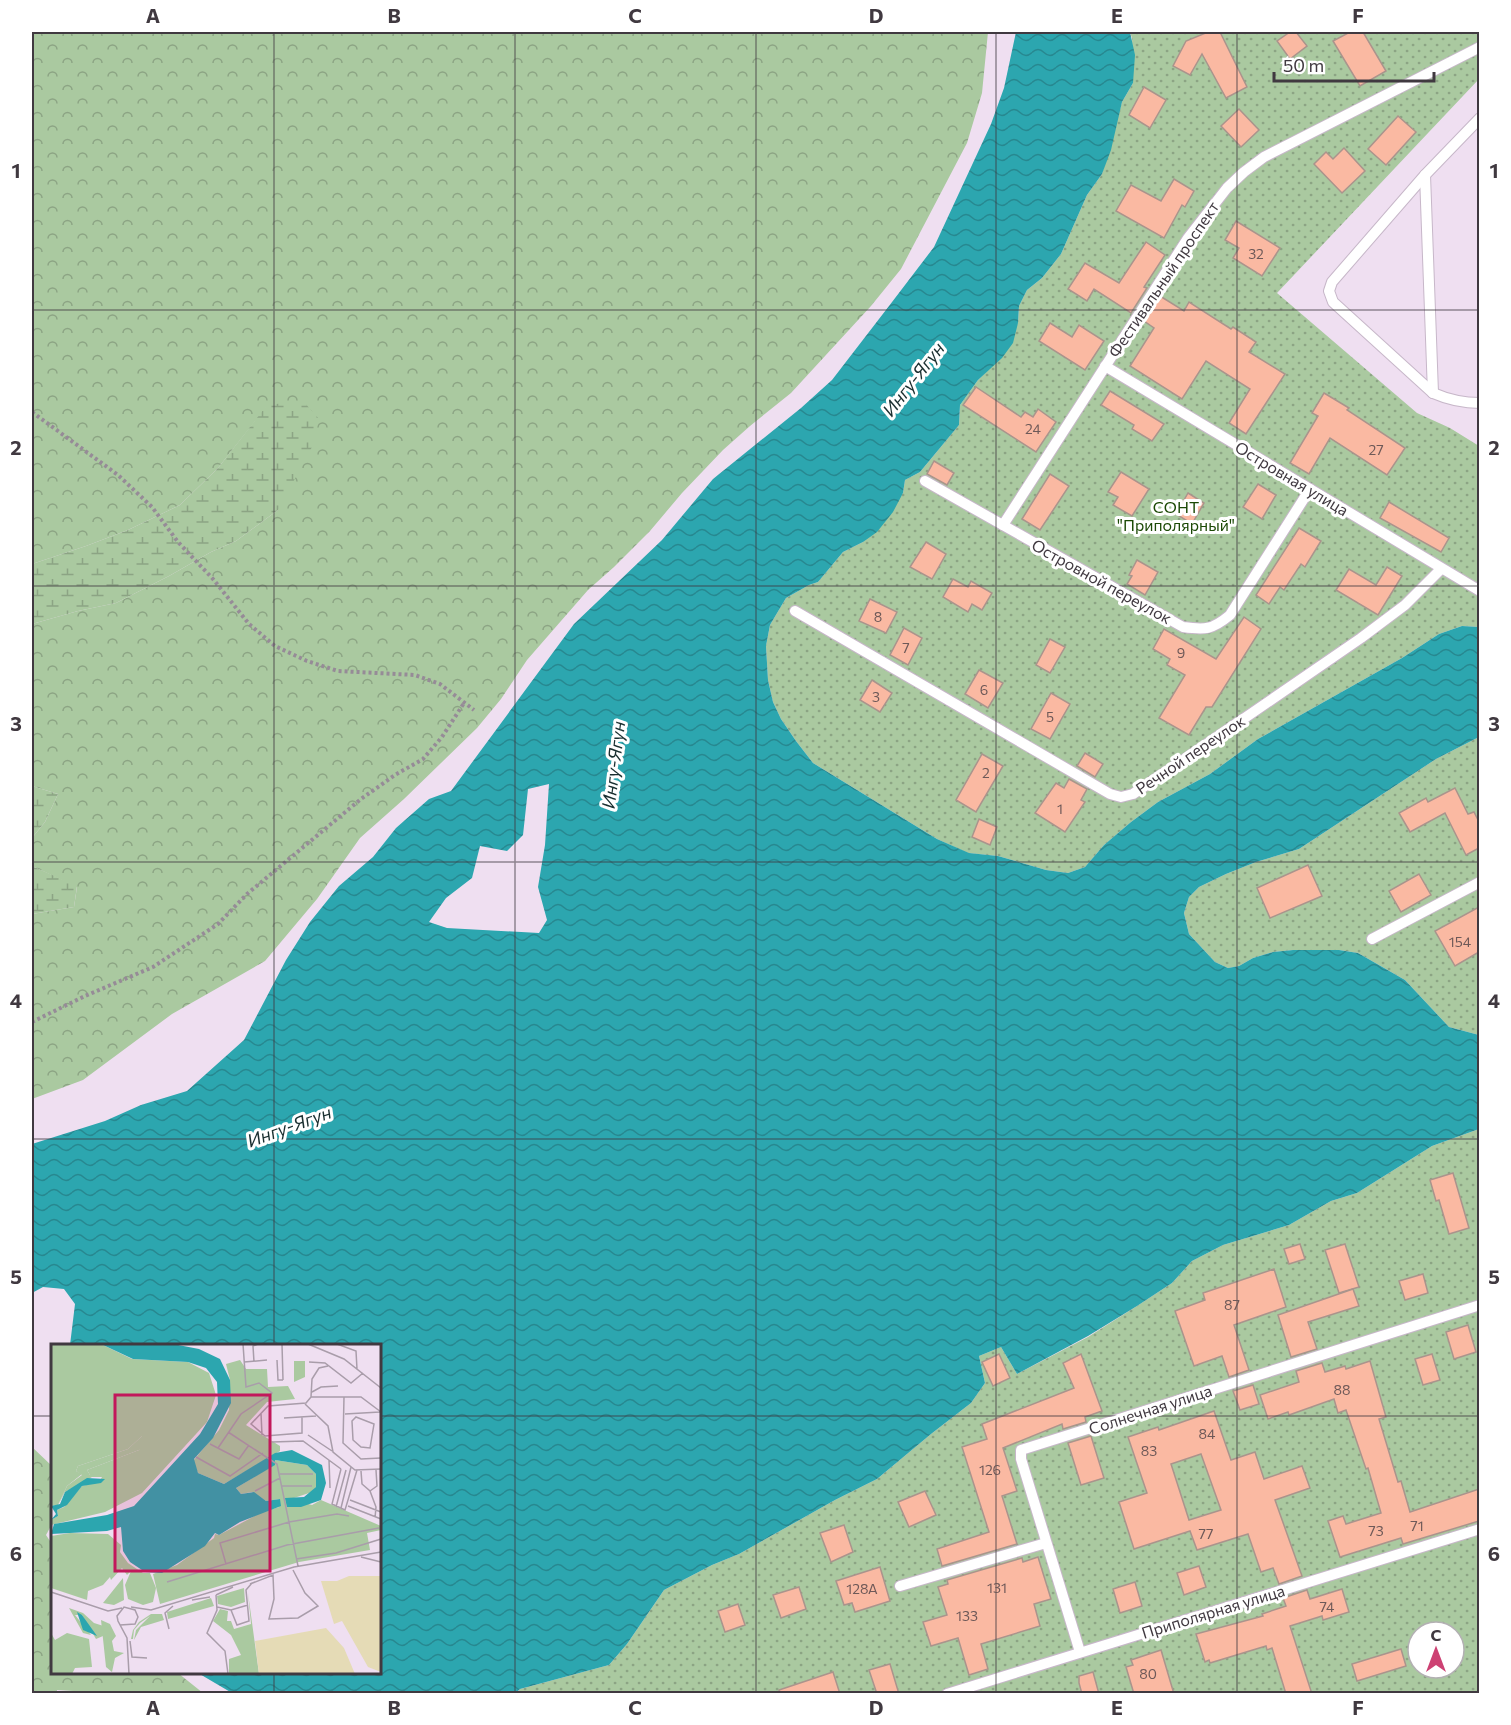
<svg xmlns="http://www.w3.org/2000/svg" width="1511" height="1725" viewBox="0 0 1511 1725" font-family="Commissioner,sans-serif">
<defs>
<pattern id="forest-crowns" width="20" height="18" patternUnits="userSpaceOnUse" patternTransform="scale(1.5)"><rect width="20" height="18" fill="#aac9a0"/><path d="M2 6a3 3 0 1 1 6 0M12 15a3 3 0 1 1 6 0" fill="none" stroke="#8ca484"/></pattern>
<pattern id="wetland-marsh" width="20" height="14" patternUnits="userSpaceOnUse" patternTransform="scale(1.5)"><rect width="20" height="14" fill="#aac9a0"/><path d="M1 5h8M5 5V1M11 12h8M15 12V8" fill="none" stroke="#8ca484"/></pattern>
<pattern id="garden-dots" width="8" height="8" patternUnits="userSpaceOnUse" patternTransform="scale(1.5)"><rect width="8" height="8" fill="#aac9a0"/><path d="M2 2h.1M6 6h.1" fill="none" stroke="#8ca484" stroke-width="1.8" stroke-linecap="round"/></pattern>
<pattern id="water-waves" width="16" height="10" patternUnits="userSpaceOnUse" patternTransform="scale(1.5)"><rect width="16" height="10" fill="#2ca6af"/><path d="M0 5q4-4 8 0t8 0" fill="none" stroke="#278890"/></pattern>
</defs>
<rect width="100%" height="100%" fill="#efdff1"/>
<g fill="url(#forest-crowns)">
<polygon points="32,32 988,32 982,93 967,143 901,269 871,306 791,393 750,426 723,450 682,493 650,531 614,567 588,590 527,660 501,699 477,728 404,799 360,838 317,899 265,961 172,1014 83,1080 32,1099 32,914 74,907 77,887 32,866 32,838 45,822 58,794 32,786 32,624 78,611 116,603 169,576 211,552 236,541 278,510 268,405 218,468 180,505 128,530 86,546 32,564"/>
<polygon points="32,1447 52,1466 52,1524 46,1535 52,1544 52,1672 178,1673 203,1693 74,1694 73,1691 57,1690 57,1693 32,1693"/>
</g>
<g fill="url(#wetland-marsh)">
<polygon points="303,401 319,419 312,447 278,510 236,541 211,552 169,576 116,603 78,611 32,624 32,564 86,546 128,530 180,505 218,468 267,405"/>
<polygon points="32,786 58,794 45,822 32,838"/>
<polygon points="32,866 77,886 74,907 32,914"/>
</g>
<g fill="url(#garden-dots)" fill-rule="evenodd">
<polygon points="1130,32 1479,32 1479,79 1277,293 1417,413 1450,428 1479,446 1479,627 1462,626 1439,634 1402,658 1258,739 1210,774 1158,802 1131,822 1104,845 1085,867 1068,873 1046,870 998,856 968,853 937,839 813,763 796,741 781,719 773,702 768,680 766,646 770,625 786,598 809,585 818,582 843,552 863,542 903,493 905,480 920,472 959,425 960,405 978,380 989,369 1018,323 1019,306 1027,290 1042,278 1061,254 1087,195 1102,174 1122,102 1133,83 1132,38"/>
<polygon points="1479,737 1479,1035 1449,1027 1405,980 1358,953 1339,950 1293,950 1273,952 1253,958 1239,966 1228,968 1215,962 1189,934 1184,913 1189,897 1199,887 1226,874 1256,862 1299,849 1436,759"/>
<path d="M1479 1129V1693L516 1694 520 1689 609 1665 627 1644 664 1590 712 1565 739 1554 835 1500 877 1479 931 1434 971 1403 985 1383 979 1356 1001 1347 1017 1374 1088 1337 1137 1306 1172 1283 1192 1261 1223 1245 1289 1225 1331 1201 1357 1193 1432 1146ZM1418 1632H1454V1668H1418Z"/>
</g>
<path fill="url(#water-waves)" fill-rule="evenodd" d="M1016 32H1130L1135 55 1133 83 1122 102 1111 150 1102 174 1087 195 1061 254 1042 278 1027 290 1019 306 1018 323 1013 343 1002 358 978 380 960 405 959 425 920 472 905 480 903 493 893 512 877 532 863 542 843 552 818 582 809 585 786 598 770 625 766 646 768 680 773 702 781 719 796 741 813 763 937 839 969 853 998 856 1046 870 1068 873 1085 867 1104 845 1131 822 1158 802 1210 774 1258 739 1402 658 1439 634 1462 626 1479 627V737L1436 759 1299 849 1256 862 1226 874 1199 887 1189 897 1184 913 1189 934 1215 962 1228 968 1239 966 1253 958 1273 952 1293 950H1339L1358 953 1405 980 1449 1027 1479 1035V1129L1432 1146 1357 1193 1331 1201 1289 1225 1223 1245 1192 1261 1172 1283 1137 1306 1088 1336 1017 1374 1001 1347 979 1356 985 1383 971 1403 931 1434 877 1479 835 1500 739 1554 712 1565 664 1590 627 1644 609 1665 520 1689 516 1693H232L198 1673 380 1672V1346L70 1345 75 1304 64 1289 43 1287 32 1293V1144L105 1121 141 1105 187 1091 244 1040 286 960 310 922 339 886 373 857 396 828 429 799 451 791 574 624 662 540 713 479 801 408 832 380 889 306 934 247 991 124 1004 88ZM549 784 545 845 538 887 547 920 539 933 447 928 429 922 446 898 472 878 480 846 507 851 523 835 528 789Z"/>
<g fill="#fab9a2" stroke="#aa948c" stroke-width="1.5" fill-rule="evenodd">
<polygon points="1208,32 1220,32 1247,87 1226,98 1202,54 1190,75 1173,66 1186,41"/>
<polygon points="1290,32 1296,32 1307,46 1290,59 1277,41"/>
<polygon points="1350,32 1363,32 1386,71 1360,86 1333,41"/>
<polygon points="1144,87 1166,100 1150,128 1129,115"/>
<polygon points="1239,109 1259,130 1241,147 1221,126"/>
<polygon points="1398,116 1416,132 1386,165 1368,149"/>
<polygon points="1344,148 1365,171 1342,193 1314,164 1326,152 1333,159"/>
<polygon points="1174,179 1194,191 1185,207 1182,205 1164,238 1116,211 1131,185 1161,201"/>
<polygon points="1236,221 1280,248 1262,276 1233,258 1239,248 1225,240"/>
<polygon points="1146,242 1165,255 1144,287 1147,288 1131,313 1094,289 1087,301 1068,289 1085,263 1119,283"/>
<polygon points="1160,296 1184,311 1189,302 1231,329 1233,327 1256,342 1249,352 1285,374 1246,434 1229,423 1250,389 1206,361 1182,399 1130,366 1154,328 1144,321"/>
<polygon points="1050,323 1072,337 1079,325 1104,341 1085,370 1039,341"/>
<polygon points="976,387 1021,417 1025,412 1033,417 1038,409 1056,422 1036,452 963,405"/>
<polygon points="1110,391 1164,424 1152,441 1132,429 1134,425 1101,405"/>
<polygon points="1324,393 1349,408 1347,410 1405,448 1387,475 1330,438 1309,474 1290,463 1318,416 1312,413"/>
<polygon points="934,461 954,473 947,485 927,474"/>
<polygon points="1121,472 1149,489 1132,516 1113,505 1118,497 1108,492"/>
<polygon points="1050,474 1069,486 1040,530 1022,519"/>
<polygon points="1258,484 1276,495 1262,519 1243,507"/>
<polygon points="1188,493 1204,503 1192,524 1176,514"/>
<polygon points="1389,502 1449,538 1441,552 1380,518"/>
<polygon points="1299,528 1321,541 1305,567 1301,564 1284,590 1280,587 1269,604 1256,595"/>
<polygon points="926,542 946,554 932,579 910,567"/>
<polygon points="1137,560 1158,572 1145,595 1127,584 1132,576 1129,575"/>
<polygon points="1387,567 1402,576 1378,615 1336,590 1349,569 1376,585"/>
<polygon points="953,579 968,587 971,581 992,593 982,610 972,604 968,612 943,597"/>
<polygon points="870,599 897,612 886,633 859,621"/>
<polygon points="1244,617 1261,629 1212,707 1206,707 1189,735 1159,718 1185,675 1167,665 1170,659 1153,649 1164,629 1216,659"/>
<polygon points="904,628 922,638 908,665 890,655"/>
<polygon points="1050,639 1065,647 1050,673 1036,665"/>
<polygon points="979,670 1003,683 988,708 965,694"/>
<polygon points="872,680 892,693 880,712 860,700"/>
<polygon points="1051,693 1070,704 1050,739 1031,729"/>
<polygon points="1085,753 1103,764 1095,777 1077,766"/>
<polygon points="982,754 1003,766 976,812 956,800"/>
<polygon points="1069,779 1087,789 1081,800 1085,802 1065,832 1035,813 1056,783 1064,788"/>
<polygon points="1455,788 1468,814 1474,812 1479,822 1479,848 1466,855 1445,813 1410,832 1399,813 1426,798 1428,802"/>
<polygon points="979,819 997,827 990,845 972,837"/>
<polygon points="1308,865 1322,896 1270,918 1257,888"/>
<polygon points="1419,874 1431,895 1401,912 1389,891"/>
<polygon points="1479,907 1479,952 1455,966 1435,931"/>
<polygon points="1453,1173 1469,1228 1449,1234 1439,1200 1436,1201 1430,1180"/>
<polygon points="1300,1244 1305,1259 1289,1264 1284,1249"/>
<polygon points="1345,1244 1359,1287 1339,1293 1325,1250"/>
<polygon points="1274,1269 1286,1307 1234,1325 1249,1370 1229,1377 1222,1356 1194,1366 1175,1311 1205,1300 1203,1293"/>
<polygon points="1423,1274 1428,1293 1405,1300 1399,1281"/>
<polygon points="1353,1289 1359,1306 1308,1322 1317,1349 1291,1357 1278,1315"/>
<polygon points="1468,1325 1476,1352 1454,1359 1446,1332"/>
<polygon points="999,1354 1010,1378 993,1386 982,1362"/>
<polygon points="1081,1354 1102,1411 1085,1417 1086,1422 1063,1429 1062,1424 1003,1448 1017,1491 1002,1496 1017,1544 942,1566 937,1549 989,1532 962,1447 987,1439 982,1424 1074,1388 1063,1363"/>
<polygon points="1432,1354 1440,1380 1423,1385 1415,1359"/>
<polygon points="1370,1361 1386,1417 1379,1419 1398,1482 1401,1481 1410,1512 1479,1489 1479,1521 1403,1544 1401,1538 1340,1557 1328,1521 1343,1516 1346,1524 1381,1513 1368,1468 1366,1469 1346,1410 1338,1413 1334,1399 1289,1415 1288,1412 1268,1419 1260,1395 1299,1382 1296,1371 1322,1363 1325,1372 1345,1366 1346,1369"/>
<polygon points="1253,1385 1259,1404 1240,1410 1233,1391"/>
<path d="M1214 1411 1231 1460 1255 1452 1264 1479 1302 1466 1310 1488 1275 1500 1302 1576 1279 1584 1273 1568 1261 1572 1248 1534 1197 1550 1190 1531 1134 1549 1119 1502 1147 1493 1128 1437 1158 1427 1159 1430ZM1201 1454 1221 1510 1189 1520 1171 1464Z"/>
<polygon points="1091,1436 1104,1478 1081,1485 1068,1443"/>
<polygon points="925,1491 936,1515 909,1527 898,1502"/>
<polygon points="844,1525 853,1552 831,1562 820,1533"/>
<polygon points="1038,1557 1051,1599 1034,1604 1040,1626 981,1644 988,1669 969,1675 958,1638 931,1646 923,1622 947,1615 938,1587 948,1584 947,1580 1022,1558 1023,1562"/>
<polygon points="1199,1566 1206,1587 1184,1595 1177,1573"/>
<polygon points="880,1567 890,1601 855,1612 852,1603 844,1605 836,1581"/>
<polygon points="1135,1582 1142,1606 1120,1613 1113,1589"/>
<polygon points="799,1587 806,1609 781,1618 773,1595"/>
<polygon points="1342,1589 1349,1612 1323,1620 1322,1616 1290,1626 1312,1694 1286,1694 1272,1648 1267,1650 1266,1646 1210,1663 1209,1660 1205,1662 1196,1634 1263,1616 1262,1614 1286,1606 1283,1598 1307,1590 1310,1599"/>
<polygon points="738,1604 745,1625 725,1632 718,1611"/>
<polygon points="1401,1649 1406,1666 1357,1681 1352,1664"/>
<polygon points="1161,1650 1174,1694 1134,1694 1126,1667 1133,1665 1131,1660"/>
<polygon points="890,1664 899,1694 877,1694 869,1670"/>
<polygon points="833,1672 840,1694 780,1694 779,1690"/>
<polygon points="1093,1672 1099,1694 1082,1694 1079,1683 1079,1676"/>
</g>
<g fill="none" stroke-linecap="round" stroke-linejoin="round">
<defs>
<g id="service">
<path d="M1480 118 1425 175 1332 282 1329 291 1333 302 1433 393C1449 400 1462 403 1480 403"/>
<polyline points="1425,175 1433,393"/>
<polyline points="1105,366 1480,591"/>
<path d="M925 481 1183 627C1205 630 1212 630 1230 615L1310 489"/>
<polyline points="1003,525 1188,238 1227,188 1244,172 1264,157 1480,47"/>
<polyline points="795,611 1110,794 1121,797 1133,794 1188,757 1361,638 1405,605 1441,569"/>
<polyline points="1372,939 1480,882"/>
<polyline points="900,1586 1046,1543"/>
<polyline points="1080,1652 1021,1459 1021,1450 1480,1305"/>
<polyline points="947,1694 1480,1529"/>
</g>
</defs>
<use href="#service" stroke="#c7b7c9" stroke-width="12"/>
<g stroke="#968b97" stroke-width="4" stroke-dasharray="3 3" stroke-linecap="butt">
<polyline points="32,412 118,475 152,507 178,542 213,579 249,624 275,646 307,661 338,671 415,675 440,684 474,710"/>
<polyline points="32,1022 85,996 153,967 218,924 247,894 361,799 395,775 423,759 442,737 464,703"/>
</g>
<use href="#service" stroke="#fff" stroke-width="10"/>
</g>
<path fill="none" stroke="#403940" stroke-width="1.5" stroke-opacity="0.55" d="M274 32V1346M515 32V1694M756 32V1694M996 32V1694M1237 32V1694M32 310H1480M32 586H1480M32 862H1480M32 1139H1480M32 1416H52M380 1416H1480M274 1672V1694"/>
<g text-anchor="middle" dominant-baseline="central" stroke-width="6" stroke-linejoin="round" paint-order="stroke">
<g font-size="14" fill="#6e5958">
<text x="1256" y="253">32</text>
<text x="1033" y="428">24</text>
<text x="1376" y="449">27</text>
<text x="878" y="616">8</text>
<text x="906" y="647">7</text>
<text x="1181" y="652">9</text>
<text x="984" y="689">6</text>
<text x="876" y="696">3</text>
<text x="1050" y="716">5</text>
<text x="986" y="772">2</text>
<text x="1060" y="808">1</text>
<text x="1460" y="941">154</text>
<text x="1232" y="1304">87</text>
<text x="1342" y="1389">88</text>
<text x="1207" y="1433">84</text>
<text x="1149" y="1450">83</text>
<text x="990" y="1469">126</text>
<text x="1417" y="1525">71</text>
<text x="1376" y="1530">73</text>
<text x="1206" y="1533">77</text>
<text x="997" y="1587">131</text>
<text x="862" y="1588">128А</text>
<text x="1327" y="1606">74</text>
<text x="967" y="1615">133</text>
<text x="1148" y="1673">80</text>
</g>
<g font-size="16" fill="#403940" stroke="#fff">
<text transform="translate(1163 279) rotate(-56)">Фестивальный проспект</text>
<text transform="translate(1292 478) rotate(31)">Островная улица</text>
<text transform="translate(1102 581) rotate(29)">Островной переулок</text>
<text transform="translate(1190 754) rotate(-34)">Речной переулок</text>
<text transform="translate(1150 1409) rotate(-18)">Солнечная улица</text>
<text transform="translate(1213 1611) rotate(-17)">Приполярная улица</text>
</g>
<g font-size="16" fill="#1b4905" stroke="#fff">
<text x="1176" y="506">СОНТ<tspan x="1176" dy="18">"Приполярный"</tspan></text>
</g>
<g font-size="18" font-style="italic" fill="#1a2f30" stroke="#fff">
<text transform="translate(913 379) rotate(-52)">Ингу-Ягун</text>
<text transform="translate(613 765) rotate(-83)">Ингу-Ягун</text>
<text transform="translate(289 1126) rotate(-20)">Ингу-Ягун</text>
</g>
</g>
<g transform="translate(51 1344)">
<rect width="330" height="330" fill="#efdff1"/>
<path d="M243 17H254V33L243 38ZM193 244 194 258 180 263 167 260 166 252ZM197 249 208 330H178V315L190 311 180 291 162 277 169 265 177 267 176 277H180L183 285 200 280ZM160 254 163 262 117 275 116 268ZM100 270H111L113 276 90 283 83 296 85 286 99 272 89 279 83 286 82 295H80L82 286 88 278Z" fill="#aac9a0"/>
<path d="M0 0H50L81 15 137 18 158 29 165 51 156 78 91 149 54 168 0 181V176L7 172 6 166 13 163 31 142 65 139 68 135 39 131 36 126 88 106 91 92 77 105 27 122 25 127 31 130 16 142 7 161 0 162ZM19 189 57 190 70 201 69 208 77 219 92 229H99L105 244 102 258 92 261 77 255 74 241 80 227 76 231 71 224 60 236 59 233 52 241 37 247 36 256 0 244V192ZM72 234 73 256 63 261 52 259ZM50 276 59 280 65 292 61 297 63 307 73 309 64 314 61 328 55 323ZM0 289 4 296 16 289 38 295 41 323 24 324 21 330H0Z" fill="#aac9a0"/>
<path d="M91 92 97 94 88 106 36 126 39 131 62 128 70 132 66 139 71 144 31 142 48 138 51 133H41L14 148 7 161 16 142 31 131 25 127 27 122 77 105ZM18 264 32 269 43 279 59 284 63 290 61 296 52 292 45 295 31 271H24L40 291 32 289Z" fill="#aac9a0"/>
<path d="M298 232H330V328L317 323 291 277 283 280 270 237H286ZM275 284 293 304 304 330H208L204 297Z" fill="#e5dbb6"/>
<path d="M189 16 195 25H216L217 43 237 42 244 55 216 58 195 81 229 102V107L173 140 147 129 142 117 168 86 178 66 179 36 175 20ZM224 116 256 121 265 130 266 142 261 148 240 155 261 161 270 156 330 182V186L316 189 319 206 248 218 109 260 102 230 126 221 163 194 164 190 168 191 211 168 228 163 229 155 215 157 201 148 190 150 185 144 223 121Z" fill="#aac9a0"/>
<path d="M50 0H122L148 5 169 15 179 36 180 59 162 94 143 115 147 129 173 140 224 109 241 106 271 121 275 139 270 156 250 163H236L234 154 253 153 265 143V130L256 121 224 116V121L185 144 190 150 203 148 215 157 229 155 230 162 189 178 168 191 164 189 154 202 111 229 94 228 79 218 72 207 70 183 56 187 0 190 3 180 56 171 83 162 149 90 167 60 166 38 155 24 137 18 82 15ZM36 134 54 135 50 139 31 142 16 161 6 166 7 172 0 176 5 170 0 162 9 160 14 148ZM26 268 31 271 46 292 32 286Z" fill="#2ca6af"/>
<path fill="none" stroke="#a99daa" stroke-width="1.5" d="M231 0 232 36M257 0 293 15 330 44M286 0 305 7 306 25M226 16 227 36H232M193 18 216 16M203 18 202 2 207 0M258 18 274 19 300 39 312 29M261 48 270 43 287 42M260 53 261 35 268 24 277 22M293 53 292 99 310 115 330 114M254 60 277 82 282 108 304 126 330 125M210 69 211 91M294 70 329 68M251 73V89L214 92 200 80 217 62 255 59 260 53H310L330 68M305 73 323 80 319 104 310 103 302 96 301 77ZM233 74 265 72M177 88 226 120 247 222M257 91 281 107M221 98 252 97 290 125M159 100 188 115 198 101M167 104 190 70 221 49 208 39 195 43 192 0M145 113 179 132 212 109M278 116 279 144M290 125 281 160 294 166 306 126M310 127 311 140 319 147 325 163 324 174M229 130H262M230 142H261M204 147 229 134M319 147 326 142 325 126M299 156 330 168M297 162 330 175M285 163 295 126M290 164 300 123M310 213 330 218M245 215 285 209 330 195M175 220 169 199 238 178 286 170 298 172M116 238 236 201 328 184M199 240 222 231 223 255 218 275 247 274 267 262 254 249 242 226M0 248 57 267 71 264M165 251 166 266 156 289 174 307 177 330M165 251 182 243M141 256 159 253M80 263 100 266 243 223 330 208M166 263 180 266 197 261M180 266 186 281 198 277 195 246 201 239M69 281 84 280 87 273 84 266 73 263 66 272 67 277 76 294 78 330M118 285 114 269 122 262M79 297 81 313 96 314"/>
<path fill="#c2185b" fill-opacity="0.15" stroke="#c2185b" stroke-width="3" d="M64 51H219V227H64Z"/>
<rect width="330" height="330" fill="none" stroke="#403940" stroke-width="3"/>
</g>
<rect width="1511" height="1725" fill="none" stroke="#ffffff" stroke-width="66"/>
<g transform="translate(1436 1650)"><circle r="28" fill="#ffffff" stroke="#b3b0b3" stroke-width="1.5"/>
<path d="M0-4.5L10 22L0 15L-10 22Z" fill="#cd4173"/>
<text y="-9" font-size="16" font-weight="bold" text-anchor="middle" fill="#403940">С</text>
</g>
<path d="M1274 72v9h160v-9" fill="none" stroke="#403940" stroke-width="3"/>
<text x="1283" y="72" font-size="18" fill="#403940" stroke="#ffffff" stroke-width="4.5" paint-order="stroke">50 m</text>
<rect x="33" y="33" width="1445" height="1659" fill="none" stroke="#403940" stroke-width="2"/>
<g font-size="20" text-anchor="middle" font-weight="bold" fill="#403940">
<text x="153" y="23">A</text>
<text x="394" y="23">B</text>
<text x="635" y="23">C</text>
<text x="876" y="23">D</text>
<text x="1117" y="23">E</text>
<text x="1358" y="23">F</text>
<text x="16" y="178">1</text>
<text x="1494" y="178">1</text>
<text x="16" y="455">2</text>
<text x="1494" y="455">2</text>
<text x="16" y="731">3</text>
<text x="1494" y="731">3</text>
<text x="16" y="1008">4</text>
<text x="1494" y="1008">4</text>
<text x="16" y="1284">5</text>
<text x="1494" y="1284">5</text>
<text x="16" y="1561">6</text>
<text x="1494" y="1561">6</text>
<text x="153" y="1715">A</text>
<text x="394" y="1715">B</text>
<text x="635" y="1715">C</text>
<text x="876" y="1715">D</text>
<text x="1117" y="1715">E</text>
<text x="1358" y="1715">F</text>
</g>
</svg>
